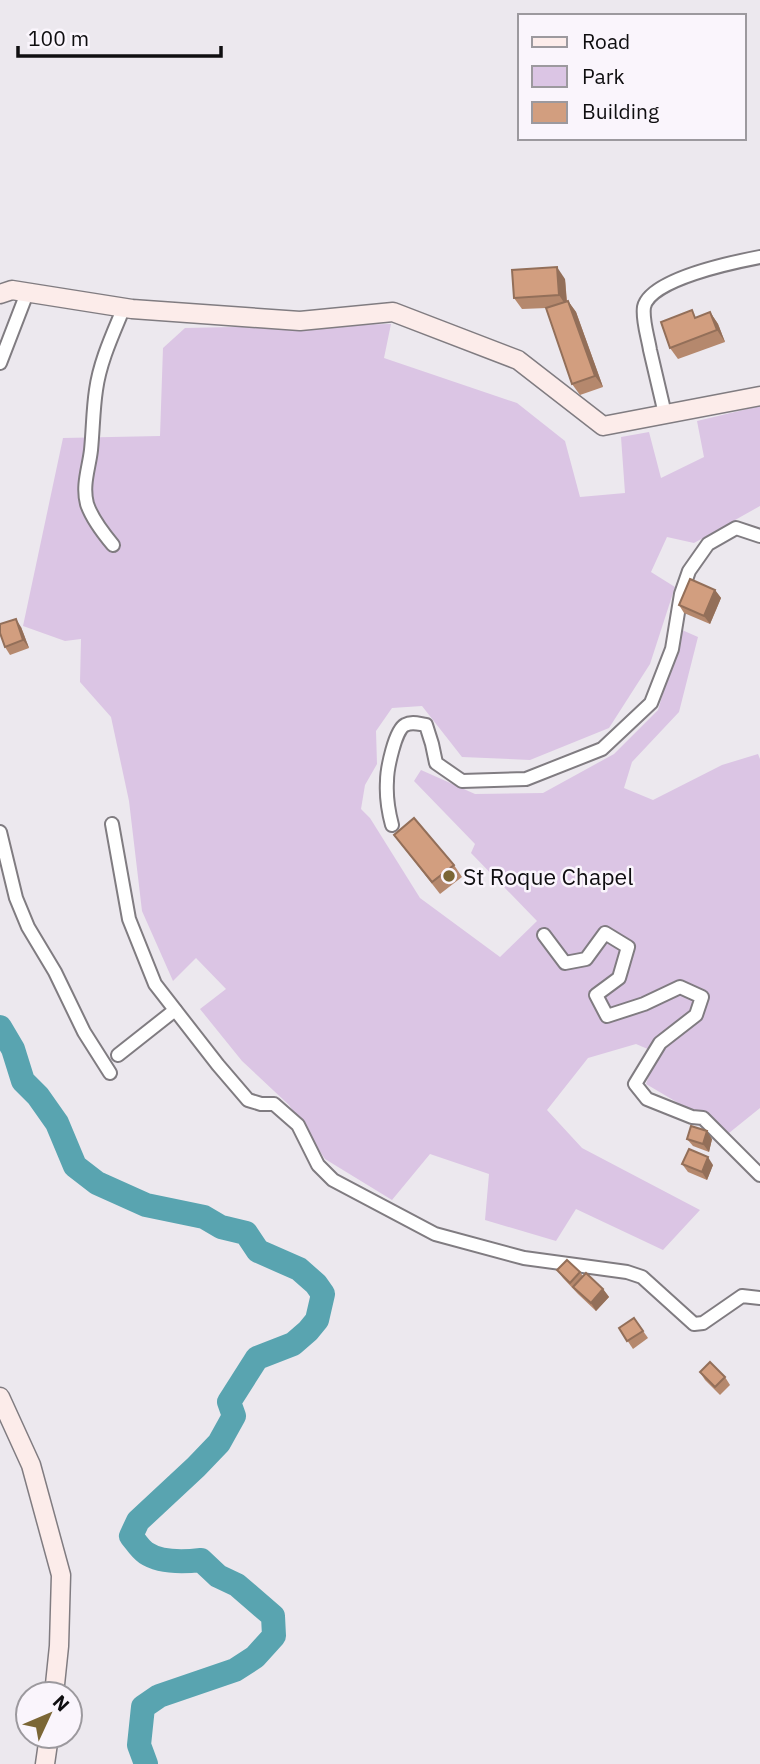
<svg xmlns="http://www.w3.org/2000/svg" width="760" height="1764" viewBox="0 0 760 1764" font-family="'IBM Plex Sans',sans-serif">
<rect width="100%" height="100%" fill="#ece8ee"/>
<polygon fill="#dbc5e4" points="391,324 384,358 517,403 565,441 580,497 625,493 621,437 649,432 661,478 704,457 697,421 760,406 760,506 694,543 667,537 651,572 675,587 650,664 609,728 530,760 462,757 422,706 392,708 376,731 377,764 365,785 361,809 370,818 420,898 500,957 537,921 471,853 475,844 414,781 421,770 475,794 543,793 614,754 658,710 682,630 698,637 679,712 632,762 624,788 653,800 722,765 758,754 760,759 760,1108 729,1133 646,1084 657,1053 636,1044 588,1058 547,1110 582,1148 700,1210 663,1250 576,1209 556,1241 485,1220 489,1174 430,1154 392,1200 325,1159 289,1105 242,1061 200,1009 226,989 196,958 173,981 142,911 129,801 111,717 80,682 81,639 65,641 23,626 63,438 160,436 163,348 185,328"/>
<g fill="none" stroke-linecap="round" stroke-linejoin="round">
<path stroke="#59a4b0" stroke-width="24" d="M0 1027 13 1049 23 1081 38 1096 57 1123 75 1166 97 1183 146 1205 204 1217 221 1227 246 1233 258 1251 299 1269 316 1284 323 1294 317 1320 308 1331 293 1344 257 1358 229 1402 234 1416 219 1443 196 1467 138 1521 131 1536C136 1542 140 1549 146 1553 161 1563 184 1562 201 1560L218 1576 237 1585 273 1616 274 1636 255 1657 235 1670 159 1696 143 1707 139 1745 146 1764"/>
<defs>
<g id="street">
<polyline points="0,363 27,293"/>
<path d="M665 414C660 392 655 371 650 350 648 337 642 320 644 307 650 279 734 262 760 257"/>
<path d="M113 545C103 533 92 519 87 504 82 485 89 468 91 450 93 430 93 410 96 390 100 361 113 334 124 307"/>
<polyline points="112,824 129,919 155,984 218,1065 248,1100 261,1104 274,1104 298,1125 318,1165 333,1180 435,1234 524,1258 627,1272 642,1277 694,1324 703,1323 742,1296 760,1298"/>
<path d="M392 825C388 810 386 796 387 781 387 769 395 730 405 725 412 721 419 724 426 725L432 744 436 763 462 781 526 779 602 749 651 703 672 649 681 594 689 571 708 544 736 528 760 536"/>
<polyline points="0,832 16,898 28,927 55,972 84,1032 110,1073"/>
<polyline points="544,935 565,963 586,959 605,933 628,947 619,978 596,995 607,1016 644,1004 680,987 702,997 696,1015 660,1043 635,1084 647,1099 692,1117 703,1118 760,1175"/>
<polyline points="118,1055 175,1010"/>
</g>
<g id="secondary">
<polyline points="0,294 12,290 132,309 300,321 393,312 518,360 603,426 760,396"/>
<polyline points="0,1397 31,1465 61,1575 59,1646 54,1694"/>
<polyline points="45,1764 49,1736"/>
</g>
</defs>
<use href="#street" stroke="#807c81" stroke-width="16"/>
<use href="#secondary" stroke="#807c81" stroke-width="21"/>
<use href="#street" stroke="#fff" stroke-width="12"/>
<use href="#secondary" stroke="#fcecea" stroke-width="18"/>
</g>
<g fill="#b5886d">
<polygon points="565,279 567,301 568,301 576,312 603,387 580,395 572,384 547,308 522,309 514,298"/>
<polygon points="710,312 718,324 725,342 678,359 670,348 697,317"/>
<polygon points="715,590 721,598 710,624 684,613 679,605"/>
<polygon points="21,627 29,648 10,655 5,647"/>
<polygon points="394,835 454,865 462,877 440,894"/>
<polygon points="687,1139 712,1139 709,1152 693,1146"/>
<polygon points="682,1164 713,1165 707,1180 688,1172"/>
<polygon points="557,1270 580,1272 583,1276 603,1289 609,1297 596,1311 578,1294 563,1278"/>
<polygon points="634,1318 648,1338 633,1349 619,1328"/>
<polygon points="700,1372 725,1377 730,1385 720,1395 705,1380"/>
</g>
<g fill="#936f59">
<polygon points="557,267 565,279 567,307 559,295"/>
<polygon points="568,301 576,312 603,387 595,376"/>
<polygon points="710,312 718,324 725,342 717,330"/>
<polygon points="715,590 721,598 710,624 704,616"/>
<polygon points="16,619 21,627 29,648 23,640"/>
<polygon points="707,1131 712,1139 709,1152 703,1144"/>
<polygon points="708,1157 713,1165 707,1180 702,1172"/>
<polygon points="603,1289 609,1297 596,1311 591,1303"/>
</g>
<g fill="#d29e7f" stroke="#936f59" stroke-width="2">
<polygon points="557,267 559,295 514,298 512,270"/>
<polygon points="568,301 595,376 572,384 546,308"/>
<polygon points="692,310 695,318 710,312 717,330 670,348 661,322"/>
<polygon points="690,579 715,590 704,616 679,605"/>
<polygon points="16,619 23,640 5,647 0,633 0,624"/>
<polygon points="414,818 454,865 432,882 394,835"/>
<polygon points="691,1126 707,1131 703,1144 687,1139"/>
<polygon points="689,1149 708,1157 702,1172 682,1164"/>
<polygon points="567,1260 580,1272 570,1283 557,1270"/>
<polygon points="586,1273 603,1289 591,1303 573,1287"/>
<polygon points="634,1318 643,1331 627,1341 619,1328"/>
<polygon points="710,1362 725,1377 715,1387 700,1372"/>
</g>
<circle fill="#7b6635" stroke="#faf5fc" stroke-width="2.5" cx="449" cy="876" r="7"/>
<g text-anchor="middle" dominant-baseline="central" stroke-width="5" stroke-linejoin="round" paint-order="stroke">
<g font-size="23" fill="#0f0e10" stroke="#faf5fc" text-anchor="start">
<text x="463" y="876">St Roque Chapel</text>
</g>
</g>
<rect x="518" y="14" width="228" height="126" fill="#faf5fc" stroke="#9c999e" stroke-width="2"/>
<rect x="532" y="37" width="35" height="10" fill="#fcecea" stroke="#9c999e" stroke-width="2"/>
<text x="582" y="49" font-size="21" fill="#0f0e10">Road</text>
<rect x="532" y="66" width="35" height="21" fill="#dbc5e4" stroke="#9c999e" stroke-width="2"/>
<text x="582" y="84" font-size="21" fill="#0f0e10">Park</text>
<rect x="532" y="102" width="35" height="21" fill="#d29e7f" stroke="#9c999e" stroke-width="2"/>
<text x="582" y="119" font-size="21" fill="#0f0e10">Building</text>
<g transform="translate(49 1715) rotate(46)"><circle r="33" fill="#faf5fc" stroke="#9c999e" stroke-width="2"/>
<path d="M0-5L12 26L0 18L-12 26Z" fill="#7b6635"/>
<text y="-10" font-size="19" font-weight="bold" text-anchor="middle" fill="#0f0e10">N</text>
</g>
<path d="M18 46v10h203v-10" fill="none" stroke="#0f0e10" stroke-width="3.5"/>
<text x="28" y="46" font-size="21" fill="#0f0e10" stroke="#faf5fc" stroke-width="5" paint-order="stroke">100 m</text>
</svg>
